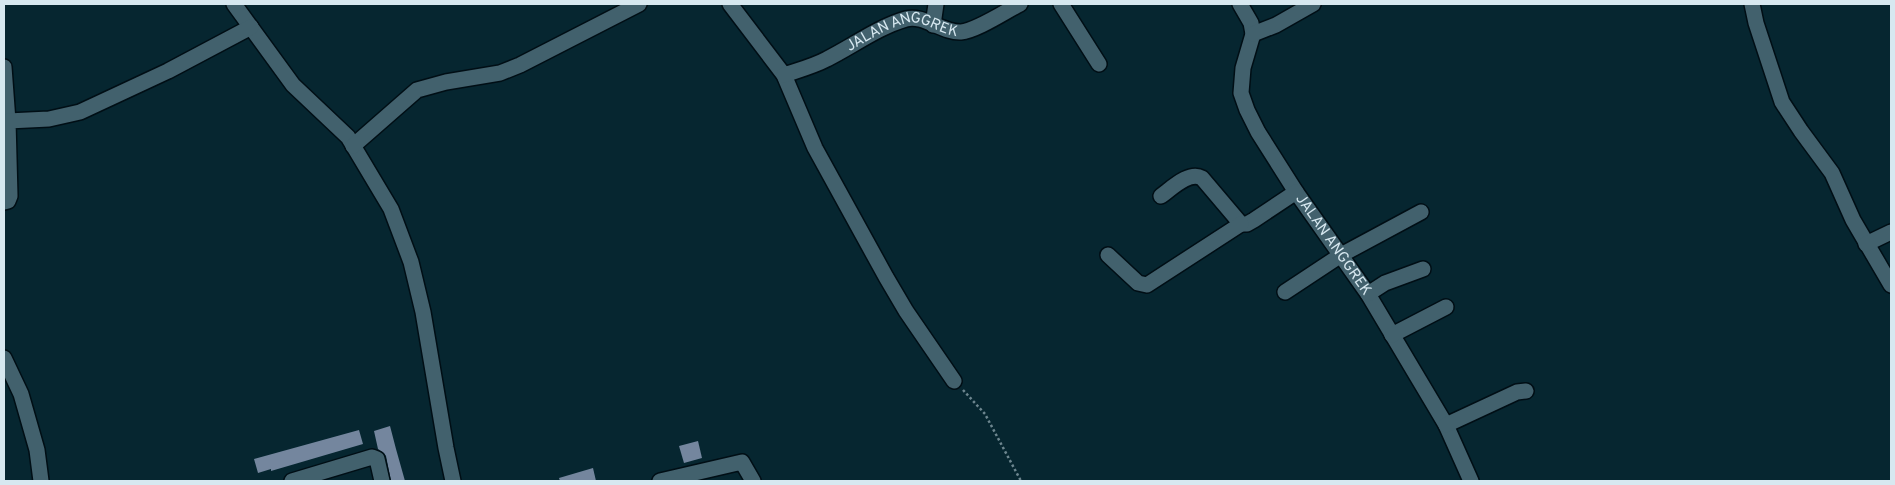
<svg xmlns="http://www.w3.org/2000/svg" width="1895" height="485" viewBox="0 0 1895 485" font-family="Overpass,sans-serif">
<rect width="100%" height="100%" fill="#062630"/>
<g fill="#74869e">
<polygon points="390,426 396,449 405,481 391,481 386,456 384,453 378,449 374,431"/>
<polygon points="359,430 363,444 271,471 271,469 258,473 254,459"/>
<polygon points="698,441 702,458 684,463 679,446"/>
<polygon points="593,468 596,481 560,481 559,478"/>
</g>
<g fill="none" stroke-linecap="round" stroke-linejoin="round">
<defs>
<g id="minor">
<polyline points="234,4 293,85 348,137 391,209 411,262 423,312 446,448 453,481"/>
<polyline points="730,4 784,75 815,148 886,277 906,311 954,381"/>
<polyline points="1061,4 1099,64"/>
<path id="s1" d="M1240 4 1251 23 1253 34 1243 68 1241 93 1247 110 1258 132 1296 192 1368 294 1446 425 1471 481"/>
<polyline points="1752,4 1756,23 1782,102 1801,131 1832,173 1853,220 1891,285"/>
<polyline points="933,25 936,4"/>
<polyline points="1253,34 1276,25 1313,4"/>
<polyline points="4,67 8,121"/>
<path id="s2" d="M784 75C799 70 814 66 827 59 853 46 878 27 906 19 923 14 943 33 961 32 976 31 1006 11 1020 4"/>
<polyline points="353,146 417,90 446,82 500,73 520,65 639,4"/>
<path d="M1161 196C1172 188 1189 171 1202 178L1241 224H1247L1254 220 1296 192"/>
<polyline points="4,202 8,201 10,196 8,121 49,119 80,112 168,71 251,27"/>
<polyline points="1866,244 1891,232"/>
<polyline points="1108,255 1138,283 1147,285 1241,224"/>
<polyline points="1285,292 1341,255 1421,212"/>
<polyline points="1368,294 1385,283 1423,269"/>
<polyline points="1392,335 1446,307"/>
<polyline points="4,358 21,394 37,450 41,481"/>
<polyline points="1446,425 1517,392 1526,391"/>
<polyline points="292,481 372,457 377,459 382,481"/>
<polyline points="660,481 742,462 753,481"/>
</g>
</defs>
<use href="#minor" stroke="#000e15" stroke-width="18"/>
<polyline stroke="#6d868f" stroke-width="2.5" stroke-dasharray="2.5 2.5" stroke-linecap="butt" points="963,390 985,414 1021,481"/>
<use href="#minor" stroke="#42616d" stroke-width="15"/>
</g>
<g text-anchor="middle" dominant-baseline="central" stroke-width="5" stroke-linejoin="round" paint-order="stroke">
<g font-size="15" fill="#d7e8f0" stroke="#030d12">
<text stroke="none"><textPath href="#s2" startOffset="129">JALAN ANGGREK</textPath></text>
<text stroke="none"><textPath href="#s1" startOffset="272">JALAN ANGGREK</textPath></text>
</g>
</g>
<rect width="1895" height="485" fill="none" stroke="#d7e8f0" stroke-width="10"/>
</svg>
